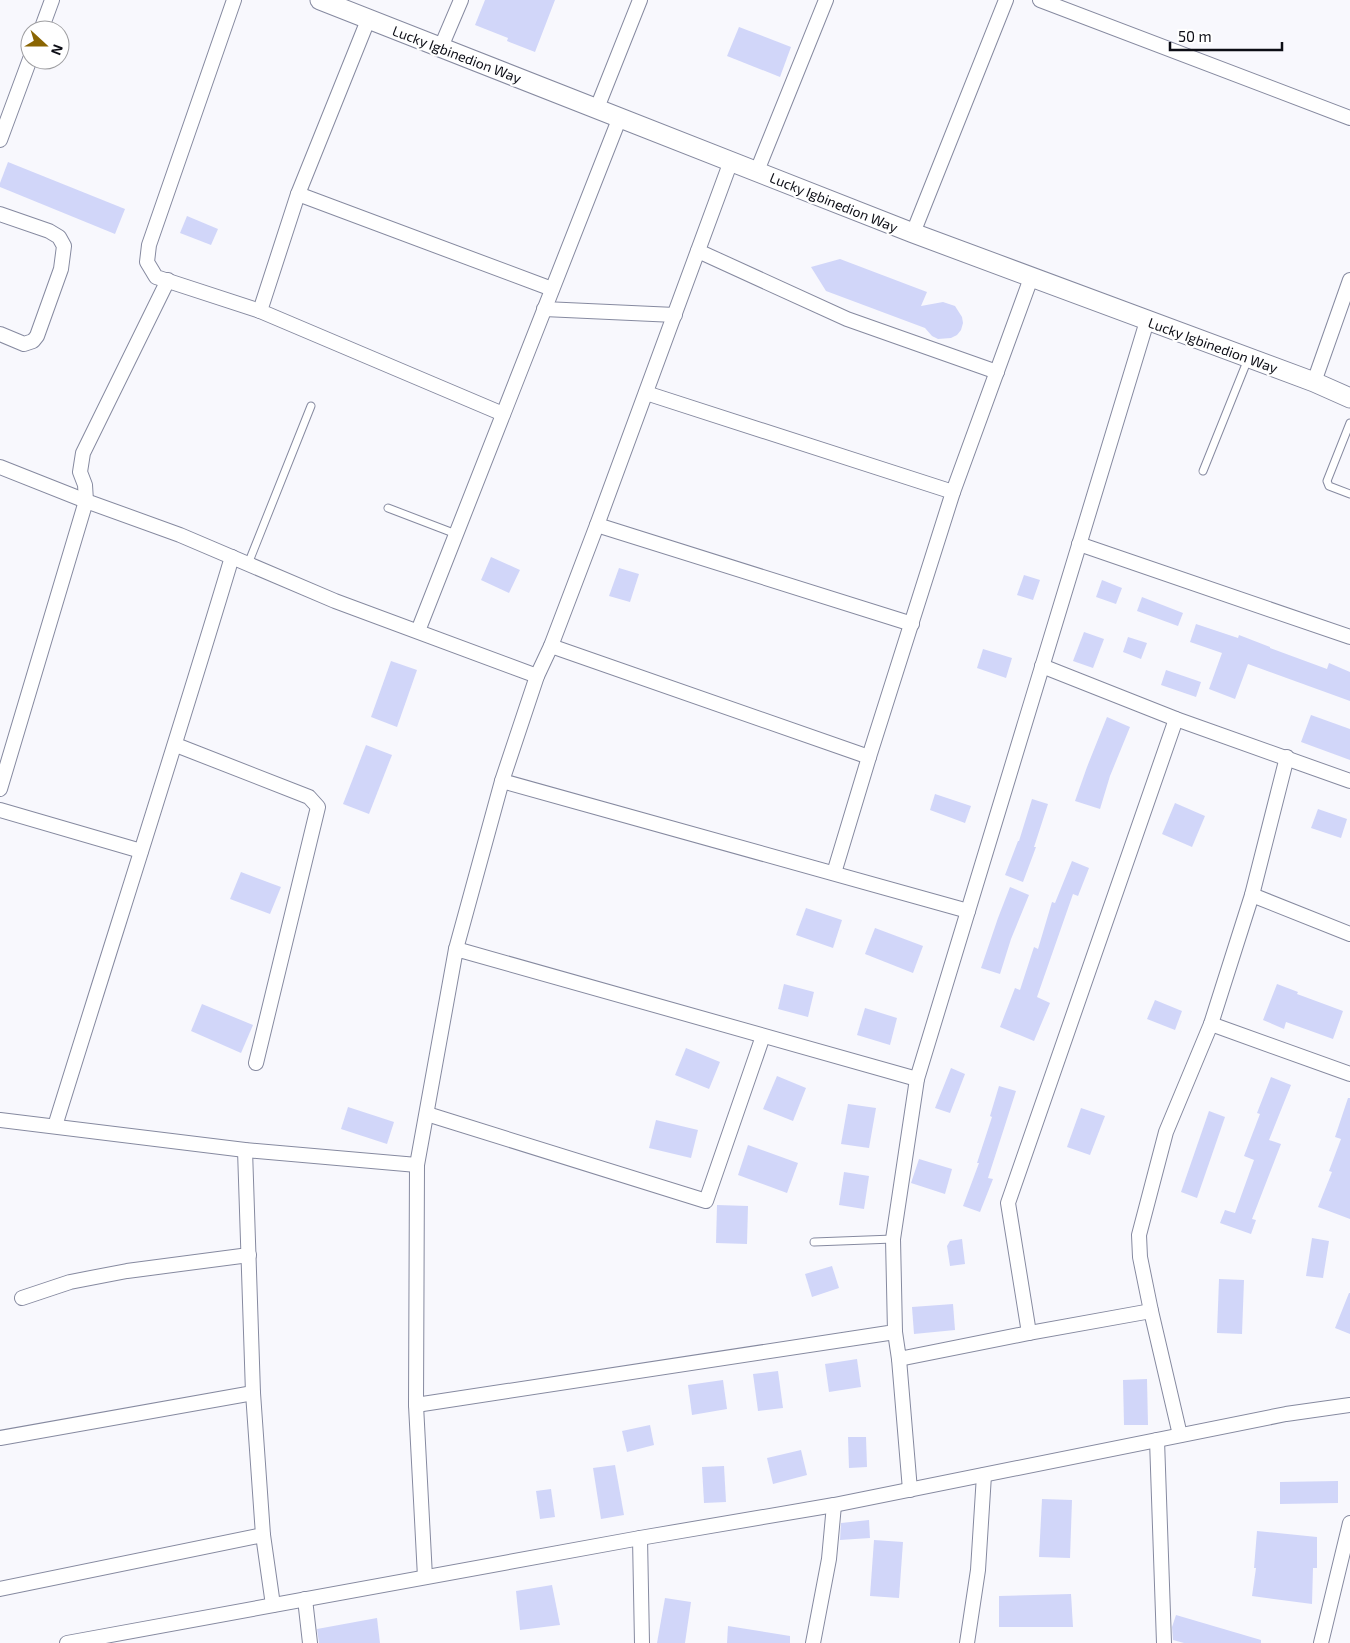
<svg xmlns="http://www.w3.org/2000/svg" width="1350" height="1643" viewBox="0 0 1350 1643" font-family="'Exo 2',sans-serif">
<rect width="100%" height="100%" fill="#f8f8fd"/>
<g fill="#d1d6f9">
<polygon points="485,0 555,0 535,52 507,41 508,38 475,25"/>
<polygon points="739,27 791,47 780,77 727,56"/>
<polygon points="8,162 125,209 115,234 0,187 0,183"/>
<polygon points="187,216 218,229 211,245 180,233"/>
<polygon points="840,259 927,292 921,306 943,302 955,306 962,317 963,323 961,330 957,335 951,338 938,339 932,336 925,328 826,291 811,267"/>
<polygon points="491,557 520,570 509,593 481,580"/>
<polygon points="619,568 639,574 630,602 609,596"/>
<polygon points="1024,575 1040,580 1033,600 1017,595"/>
<polygon points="1102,580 1122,588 1116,604 1096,597"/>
<polygon points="1142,597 1183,613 1178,626 1137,611"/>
<polygon points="1196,624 1238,638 1239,635 1270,647 1270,648 1327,669 1329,663 1350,672 1350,701 1248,664 1235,699 1209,689 1222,653 1190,642"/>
<polygon points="1084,632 1104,639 1093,668 1073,661"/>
<polygon points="1128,637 1147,643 1141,659 1123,652"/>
<polygon points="983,649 1012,658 1006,678 977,668"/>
<polygon points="391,661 417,670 397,727 371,717"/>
<polygon points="1166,670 1201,682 1196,697 1161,685"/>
<polygon points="1311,715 1350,729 1350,760 1301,742"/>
<polygon points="1107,717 1130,727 1110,776 1100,809 1075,801 1087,767"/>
<polygon points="366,745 392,755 369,814 343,804"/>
<polygon points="935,794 971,806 965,823 930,810"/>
<polygon points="1032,799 1048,804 1034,847 1036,847 1023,882 1005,875 1018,841 1019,841"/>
<polygon points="1175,803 1205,816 1192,847 1162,834"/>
<polygon points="1318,809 1347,819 1341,838 1311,828"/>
<polygon points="1072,861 1089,868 1078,896 1073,894 1037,997 1050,1003 1034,1041 1000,1027 1015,988 1020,990 1034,947 1038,949 1052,902 1055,903"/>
<polygon points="241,872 281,887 270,914 230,899"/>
<polygon points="1010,887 1029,895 1011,939 1000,974 981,968 998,918"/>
<polygon points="806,908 842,920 833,948 796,935"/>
<polygon points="875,928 923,946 913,973 865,954"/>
<polygon points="784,984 814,992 808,1017 778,1009"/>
<polygon points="1277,984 1298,992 1297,994 1343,1011 1333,1039 1286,1022 1284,1029 1263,1020"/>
<polygon points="1155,1000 1182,1011 1175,1030 1147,1019"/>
<polygon points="202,1004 253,1025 241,1053 191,1031"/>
<polygon points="865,1008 897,1018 890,1045 857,1035"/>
<polygon points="686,1048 720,1062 709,1089 675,1075"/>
<polygon points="951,1068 965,1074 950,1113 935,1108"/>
<polygon points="777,1076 806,1088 793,1121 763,1109"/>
<polygon points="1271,1077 1291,1085 1269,1140 1281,1144 1252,1219 1256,1220 1251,1234 1220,1223 1225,1210 1235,1213 1254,1160 1244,1156 1260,1114 1257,1113"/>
<polygon points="999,1086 1016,1091 988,1178 993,1179 980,1212 963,1206 979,1163 977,1163 992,1117 990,1116"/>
<polygon points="1348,1098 1350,1098 1350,1219 1318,1207 1332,1172 1329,1171 1341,1139 1335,1137"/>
<polygon points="848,1104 876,1108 869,1148 841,1144"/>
<polygon points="348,1107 394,1122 387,1144 341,1129"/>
<polygon points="1081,1108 1105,1116 1090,1155 1067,1147"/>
<polygon points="1209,1111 1225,1117 1197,1198 1181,1192"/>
<polygon points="656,1120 698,1130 691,1158 649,1148"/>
<polygon points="748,1145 798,1163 787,1193 738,1175"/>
<polygon points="919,1159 952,1169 945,1194 911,1183"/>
<polygon points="844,1172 869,1176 864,1209 839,1205"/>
<polygon points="717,1205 748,1206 747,1244 716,1243"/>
<polygon points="1312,1238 1329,1241 1323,1278 1306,1276"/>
<polygon points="962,1239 965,1264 950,1266 947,1246 950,1241"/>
<polygon points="832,1266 839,1288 812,1297 805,1274"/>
<polygon points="1219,1279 1244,1280 1242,1334 1217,1333"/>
<polygon points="1349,1293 1350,1293 1350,1334 1335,1328"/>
<polygon points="953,1304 955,1330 914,1334 912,1307"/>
<polygon points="857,1359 861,1387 829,1392 825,1364"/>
<polygon points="778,1371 783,1408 758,1411 753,1374"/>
<polygon points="1147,1379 1148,1425 1124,1425 1123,1380"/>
<polygon points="723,1380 727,1409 692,1415 688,1385"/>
<polygon points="650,1425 654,1445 627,1452 622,1431"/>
<polygon points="848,1437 866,1437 867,1467 849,1468"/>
<polygon points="801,1450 807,1475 773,1484 767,1458"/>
<polygon points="615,1465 624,1515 601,1519 593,1468"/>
<polygon points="724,1466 726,1502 704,1503 702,1467"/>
<polygon points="1338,1481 1338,1503 1280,1504 1280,1482"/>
<polygon points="551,1489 555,1517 540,1519 536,1491"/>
<polygon points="1042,1499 1072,1500 1070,1558 1039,1557"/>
<polygon points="869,1520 870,1538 840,1540 841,1523"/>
<polygon points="1257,1531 1317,1537 1317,1568 1313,1568 1312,1604 1252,1596 1256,1568 1254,1568"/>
<polygon points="874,1540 903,1542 899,1598 870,1596"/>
<polygon points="552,1585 560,1625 520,1630 516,1591"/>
<polygon points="1071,1594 1073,1627 999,1627 999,1596"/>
<polygon points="665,1598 691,1602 685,1643 657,1643"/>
<polygon points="1176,1615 1261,1640 1261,1643 1184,1643 1173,1640 1172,1627"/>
<polygon points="377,1618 380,1643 319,1643 317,1629"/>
<polygon points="728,1626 790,1636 790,1643 727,1643"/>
</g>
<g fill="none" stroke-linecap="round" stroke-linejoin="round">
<defs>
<g id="lane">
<polyline points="1350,423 1327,481 1329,486 1350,494"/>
<polyline points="1203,471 1248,359"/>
<polyline points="388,508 456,534"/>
<polyline points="248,564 311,406"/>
<polyline points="814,1242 893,1239"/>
</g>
<g id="street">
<polyline points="234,0 149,245 147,262 156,277 260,311"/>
<polyline points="1040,0 1350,118"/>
<polyline points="368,20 298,194 260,311 503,414"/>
<polyline points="41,30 52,0"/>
<polyline points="441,47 461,0"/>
<polyline points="597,108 640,0"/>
<polyline points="0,140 30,59"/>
<polyline points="731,161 597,525 551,646 537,676 502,781 968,911"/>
<polyline points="757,171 826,0"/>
<polyline points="298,194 552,289"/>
<polyline points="0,214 49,231 59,237 64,246 61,269 37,336 33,341 24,344 0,334"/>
<polyline points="913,233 1006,0"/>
<polyline points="698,251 847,319 997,372"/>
<polyline points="544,309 675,315"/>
<polyline points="1314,382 1350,280"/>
<polyline points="646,393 953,492"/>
<polyline points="0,467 86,501 180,535 335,601 537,676"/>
<polyline points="597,525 912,624"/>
<polyline points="1079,544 1350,637"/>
<polyline points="418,631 620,117"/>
<polyline points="551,646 869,757"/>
<polyline points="1042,666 1176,719 1350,781"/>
<polyline points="176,745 309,797 318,807 256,1063"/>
<polyline points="0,789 86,501 85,485 80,472 83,453 168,280"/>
<polyline points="0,810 141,851"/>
<polyline points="834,873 869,757 953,492 1031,278"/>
<polyline points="1252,895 1350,934"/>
<polyline points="456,949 502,781"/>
<polyline points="1211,1024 1350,1074"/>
<polyline points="427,1114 706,1201 763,1036"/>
<polyline points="0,1120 245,1150 417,1165"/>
<path d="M55 1126C114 936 175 747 232 557"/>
<polyline points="245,1150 253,1393 263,1535 273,1605"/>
<polyline points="22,1298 70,1282 127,1271 249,1255"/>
<polyline points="895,1332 899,1359 1029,1333 1151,1311"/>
<polyline points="1029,1333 1008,1203 1176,719"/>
<polyline points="899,1359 910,1490"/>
<polyline points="416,1405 895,1332 893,1239 917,1079 1147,321"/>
<polyline points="1180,1435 1151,1311 1140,1257 1139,1235 1166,1132 1211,1024 1252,895 1287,757"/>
<polyline points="0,1438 253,1393"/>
<polyline points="1157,1440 1164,1643"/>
<polyline points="640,1538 642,1643"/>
<polyline points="425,1577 416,1405 417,1165 456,949 917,1079"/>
<polyline points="0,1589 263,1535"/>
<polyline points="305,1599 310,1643"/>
<polyline points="67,1643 640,1538 834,1505 1286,1414 1350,1405"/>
<polyline points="813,1643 829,1559 834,1505"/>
<polyline points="967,1643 978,1570 984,1475"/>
<polyline points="1321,1643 1350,1523"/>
</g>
<polyline id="secondary" points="320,0 913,233 1314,382 1350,398"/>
</defs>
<use href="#lane" stroke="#868aa0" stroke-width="9"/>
<use href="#street" stroke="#868aa0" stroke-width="16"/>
<use href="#secondary" stroke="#868aa0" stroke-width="21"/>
<use href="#lane" stroke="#fff" stroke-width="7"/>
<use href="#street" stroke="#fff" stroke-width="14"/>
<use href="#secondary" stroke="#fff" stroke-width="19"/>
</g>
<g text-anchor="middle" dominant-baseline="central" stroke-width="4.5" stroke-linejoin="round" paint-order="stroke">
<g font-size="14" fill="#0c0d15" stroke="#fff">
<text transform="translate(457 54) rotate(21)">Lucky Igbinedion Way</text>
<text transform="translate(834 202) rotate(22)">Lucky Igbinedion Way</text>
<text transform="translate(1213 345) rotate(20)">Lucky Igbinedion Way</text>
</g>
</g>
<g transform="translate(45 45) rotate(111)"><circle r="24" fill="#ffffff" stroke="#9e9ea1"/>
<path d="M0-4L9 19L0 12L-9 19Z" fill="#8a6502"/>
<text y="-8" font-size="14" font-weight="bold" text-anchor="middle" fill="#0c0d15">N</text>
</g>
<path d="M1170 42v8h112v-8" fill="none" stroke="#0c0d15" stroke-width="2.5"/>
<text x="1178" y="42" font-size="15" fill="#0c0d15" stroke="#ffffff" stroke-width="4" paint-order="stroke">50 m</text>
</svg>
